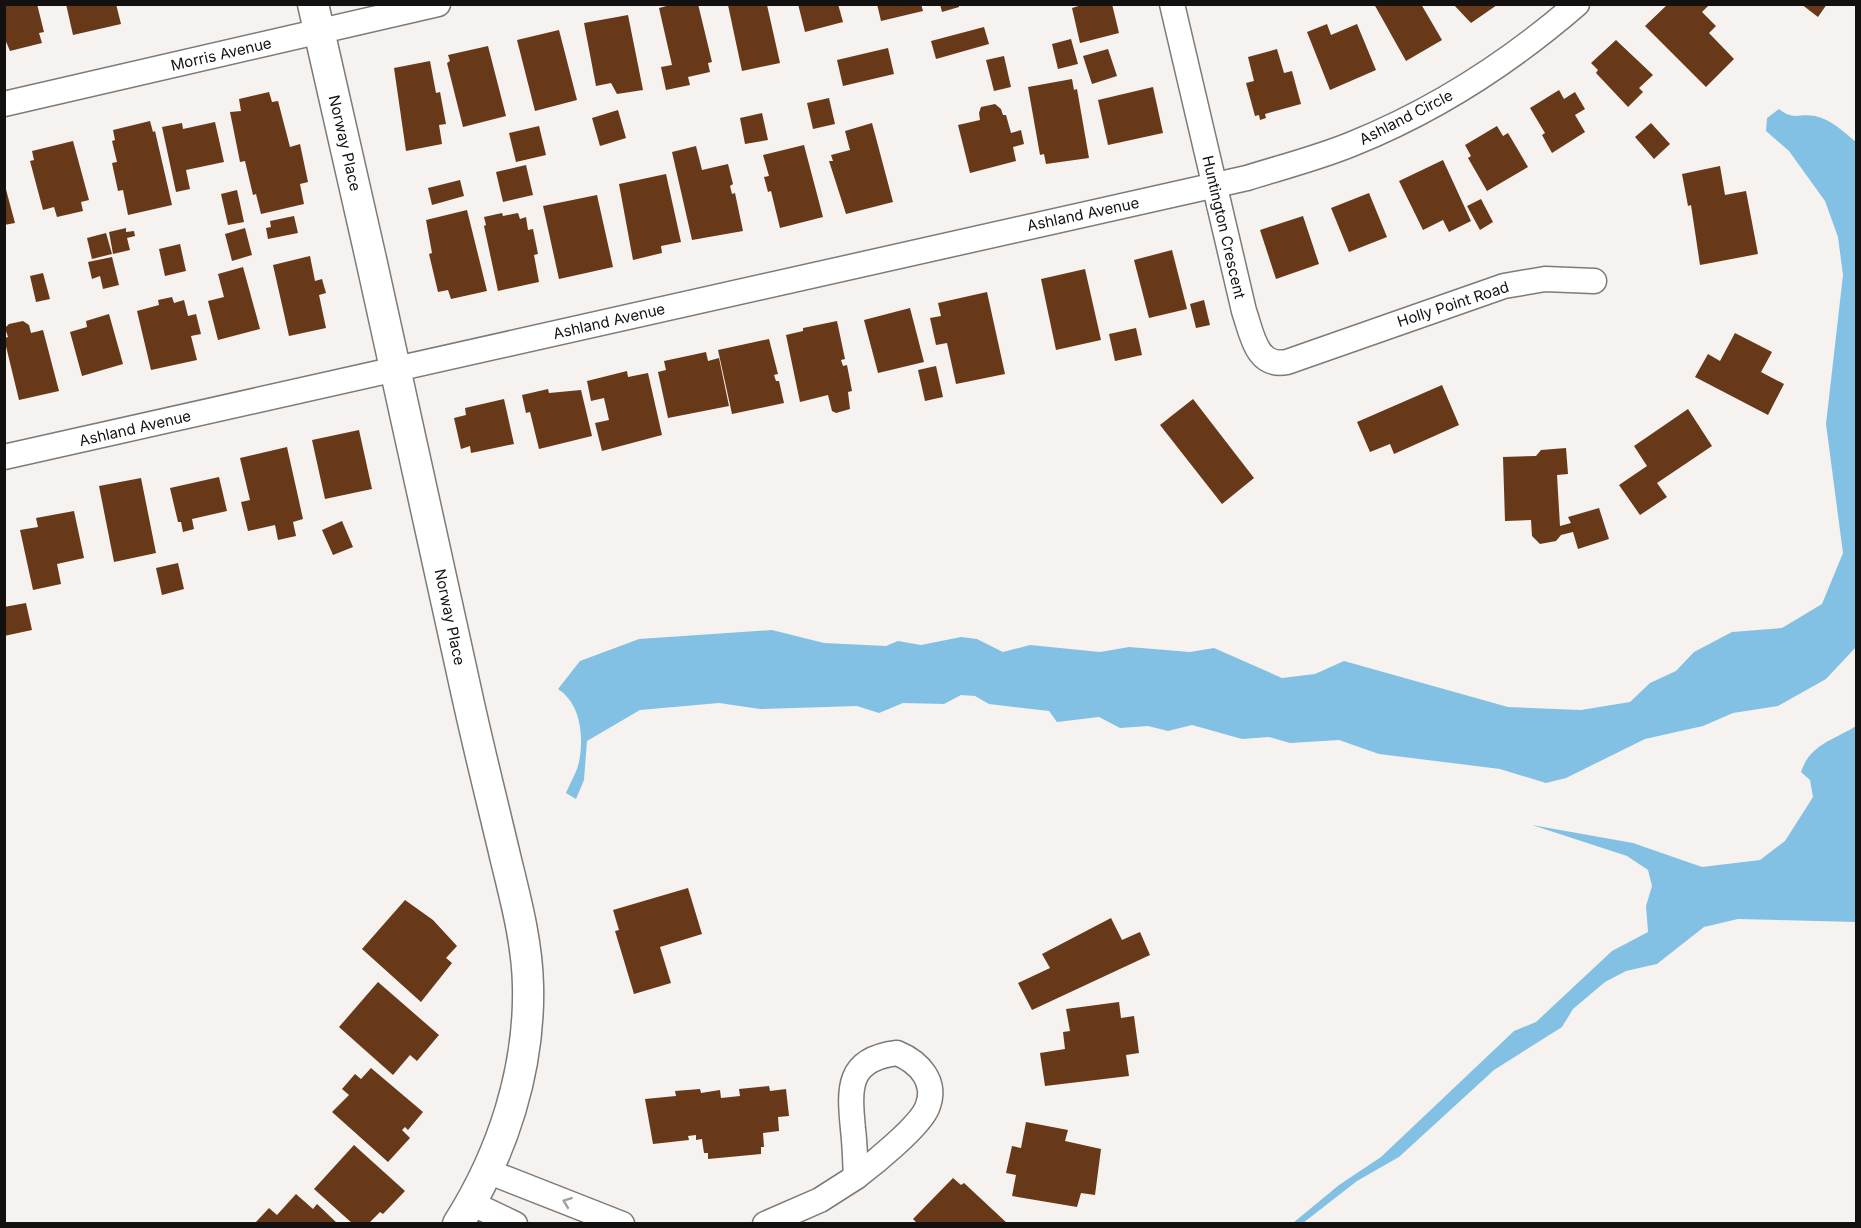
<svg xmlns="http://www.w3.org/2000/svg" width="1861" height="1228" viewBox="0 0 1861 1228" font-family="Inter,sans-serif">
<rect width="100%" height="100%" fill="#f6f2f0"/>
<g fill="#83c1e4">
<path d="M1779 109C1794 121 1799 113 1815 116 1832 120 1844 132 1856 142V647L1826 679 1778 706 1733 713 1703 726 1645 739 1566 778 1546 783 1500 769 1379 754 1339 740 1290 743 1269 737 1242 739 1192 725 1168 731 1148 726 1120 728 1099 717 1057 722 1049 711 989 704 975 696 961 695 944 704 903 703 879 713 857 706 760 709 719 703 640 710 587 741 584 780 576 799 566 793C570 783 577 772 579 762 584 736 581 704 558 689L580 661 639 639 772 630 824 643 886 646 898 641 921 645 961 637 977 639 1003 652 1030 645 1100 652 1129 647 1190 652 1214 648 1282 678 1315 674 1344 661 1508 707 1581 710 1630 702 1650 683 1676 671 1694 652 1732 632 1782 628 1822 604 1843 553 1826 424 1843 275 1838 237 1825 201 1789 151 1766 131 1767 118Z"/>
<path d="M1856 726V922L1738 919 1704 927 1657 964 1626 971 1605 982 1573 1009 1562 1027 1494 1070 1399 1157 1357 1181 1303 1223H1293L1339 1185 1381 1157 1514 1031 1536 1022 1612 951 1648 932 1646 906 1652 886 1648 870 1627 856 1532 825 1633 843 1702 867 1760 860 1785 841 1813 797 1810 780 1801 772C1810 744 1834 740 1856 726Z"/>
</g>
<g fill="#683918">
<polygon points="4,4 37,4 44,32 39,33 42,43 10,51 4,37"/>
<polygon points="66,4 116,4 121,24 73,35"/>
<polygon points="674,4 698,4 712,62 708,63 710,72 688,77 690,85 666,90 661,67 672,65 659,8"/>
<polygon points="798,4 838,4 843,22 805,32"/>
<polygon points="877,4 921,4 923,11 881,21"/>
<polygon points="940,4 959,4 959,7 942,12"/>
<polygon points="1085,4 1112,4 1119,33 1080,43 1072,8"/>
<polygon points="1374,4 1421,4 1442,40 1406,61"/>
<polygon points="1801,4 1827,4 1818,17"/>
<polygon points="728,5 767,5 780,63 742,71"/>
<polygon points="1454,5 1497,5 1471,23"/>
<polygon points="1667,5 1709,5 1702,12 1716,26 1709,33 1734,59 1706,87 1645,26"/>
<polygon points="628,15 643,90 617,94 611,83 596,86 584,23"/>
<polygon points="1327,24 1331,35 1357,24 1376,70 1330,90 1307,32"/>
<polygon points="984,27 989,44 936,59 931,41"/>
<polygon points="559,30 577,100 535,111 517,40"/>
<polygon points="1071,39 1078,64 1058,69 1052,44"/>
<polygon points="1616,40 1653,75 1639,88 1643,92 1628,107 1596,73 1598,70 1591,63"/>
<polygon points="488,46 506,116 463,127 447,63 450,61 448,55"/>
<polygon points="888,48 894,74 843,86 837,60"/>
<polygon points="1108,49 1117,76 1092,84 1083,56"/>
<polygon points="1277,49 1284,73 1292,71 1301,104 1265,114 1266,118 1260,120 1259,115 1255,116 1246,83 1254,81 1248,57"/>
<polygon points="1004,56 1011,87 994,91 986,60"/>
<polygon points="430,61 436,93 440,92 446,124 439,125 442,144 406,151 394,68"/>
<polygon points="1072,79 1074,90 1077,89 1089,158 1046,164 1044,154 1040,155 1028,87"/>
<polygon points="1153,87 1163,133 1108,145 1098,100"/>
<polygon points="1559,90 1564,99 1575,92 1585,109 1575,115 1585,132 1552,153 1542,135 1545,133 1530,108"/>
<polygon points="269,92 272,102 278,101 290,147 300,144 308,182 300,184 304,204 261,214 256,194 253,195 245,161 240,162 230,112 241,111 239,99"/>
<polygon points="829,98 835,124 813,129 807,103"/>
<polygon points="995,104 1001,109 1003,115 1006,115 1011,133 1021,130 1024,144 1013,147 1016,161 970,173 958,125 980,120 979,113 981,107"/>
<polygon points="618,110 626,138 600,146 592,118"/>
<polygon points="762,113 768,140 745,144 740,118"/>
<polygon points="150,121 153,132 155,131 172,205 128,215 123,190 118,191 112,163 117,162 112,141 115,140 113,130"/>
<polygon points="215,122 224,162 186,170 190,189 176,192 162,127 182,123 183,129"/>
<polygon points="872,123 893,202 846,214 829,161 833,161 831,155 850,150 845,131"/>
<polygon points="1651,123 1670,144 1654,159 1635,137"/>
<polygon points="539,126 546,155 516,162 509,133"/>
<polygon points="1497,126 1503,136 1508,133 1528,167 1487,191 1468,158 1471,156 1465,145"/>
<polygon points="73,141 89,200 81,202 83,211 57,217 54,207 43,210 30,161 34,160 32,151"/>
<polygon points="804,145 823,217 780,228 771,191 768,192 764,177 769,176 763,155"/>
<polygon points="696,146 702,170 728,164 733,184 730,186 732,194 735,193 743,231 692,240 672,152"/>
<polygon points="1443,160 1471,221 1449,232 1443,220 1423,230 1399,181"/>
<polygon points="526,165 533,195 503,202 496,172"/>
<polygon points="1720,166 1725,195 1746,191 1758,254 1700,265 1691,205 1688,206 1682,174"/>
<polygon points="666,174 681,242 661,246 662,253 633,260 619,184"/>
<polygon points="460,180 464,196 432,205 428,188"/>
<polygon points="4,182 15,223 4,225"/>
<polygon points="237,190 244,222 228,225 221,194"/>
<polygon points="1369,193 1387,237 1349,252 1331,208"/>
<polygon points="597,195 613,267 559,279 543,206"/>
<polygon points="1481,199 1493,222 1480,230 1467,206"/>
<polygon points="467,210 487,291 451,299 448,290 438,292 429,254 432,253 426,220"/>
<polygon points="502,213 503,216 518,213 520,219 526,217 528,230 533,229 538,254 534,255 539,282 498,291 484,226 486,225 484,217"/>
<polygon points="294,216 298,233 268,239 266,228 271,227 270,221"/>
<polygon points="1303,216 1319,264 1276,279 1260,230"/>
<polygon points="126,228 126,232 134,231 135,236 127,238 130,250 113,254 109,232"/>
<polygon points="245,228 252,255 232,261 225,234"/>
<polygon points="106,233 112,254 92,259 87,238"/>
<polygon points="180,244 186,271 165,276 159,249"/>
<polygon points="1172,250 1187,309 1149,318 1134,260"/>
<polygon points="310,256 315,281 322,279 326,293 319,295 326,328 289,336 273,265"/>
<polygon points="112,257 119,285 103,289 100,276 92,279 88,262"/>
<polygon points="243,267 260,329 218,340 208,301 224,297 218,274"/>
<polygon points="1085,269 1101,340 1056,350 1041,279"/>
<polygon points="43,273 50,299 36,302 30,276"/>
<polygon points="987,292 1005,374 956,384 947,343 936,345 930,318 941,316 938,303"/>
<polygon points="172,297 174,303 184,300 188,316 196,314 201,334 191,336 197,360 151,370 137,311 159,305 158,300"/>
<polygon points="1204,300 1210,325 1196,328 1190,304"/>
<polygon points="910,308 924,362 878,373 864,320"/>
<polygon points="109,314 123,364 82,376 70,332 87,327 86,321"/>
<polygon points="23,321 29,325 31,333 43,330 59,391 19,400 4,338 8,337 5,328 9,324"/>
<polygon points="837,321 845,359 841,360 843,366 847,365 852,391 848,392 850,409 836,413 832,411 828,395 800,402 786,335 803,331 803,328"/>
<polygon points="1136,328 1142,355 1115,361 1109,334"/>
<polygon points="1735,333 1772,352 1761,372 1784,384 1768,415 1695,377 1708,354 1720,361"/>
<polygon points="769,339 778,374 774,375 776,381 779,381 784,403 732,414 718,350"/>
<polygon points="706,352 708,361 719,358 729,406 668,418 658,372 666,370 664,361"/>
<polygon points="936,366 943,397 925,401 918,370"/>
<polygon points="627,371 628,377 648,373 662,435 602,451 595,423 609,420 604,398 591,401 587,381"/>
<polygon points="1442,385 1459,425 1394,454 1390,444 1370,452 1357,422"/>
<polygon points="548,389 549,393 581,390 592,436 539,449 530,412 526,413 522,395"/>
<polygon points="504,399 514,444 471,453 470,446 461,449 454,418 466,415 465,408"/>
<polygon points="1193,399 1254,478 1222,504 1160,425"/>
<polygon points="1688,409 1712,446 1657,483 1667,497 1640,515 1619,485 1647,466 1634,446"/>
<polygon points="359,430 372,489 325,499 312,440"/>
<polygon points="287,447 303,519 293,522 296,536 278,540 275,525 248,531 241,502 250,500 240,458"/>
<polygon points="1566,448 1568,474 1557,475 1560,526 1571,523 1568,517 1599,508 1609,539 1578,549 1573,532 1561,535 1556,541 1540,544 1532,536 1531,520 1505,521 1503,457 1536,456 1541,450"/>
<polygon points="219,477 227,511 192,519 194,529 183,532 181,522 178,522 170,488"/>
<polygon points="141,478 156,553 114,562 99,486"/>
<polygon points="74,511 84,558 57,564 61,584 33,590 20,530 38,527 36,518"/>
<polygon points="342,521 353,547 333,555 322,530"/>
<polygon points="178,563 184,589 162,595 156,568"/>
<polygon points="26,603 32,630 4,636 4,607"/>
<polygon points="688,888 702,934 660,947 671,983 634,994 615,931 619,930 613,910"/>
<polygon points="405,900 433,920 457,946 446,958 452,963 421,1002 362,949"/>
<polygon points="1111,918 1122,940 1140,932 1150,955 1032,1010 1018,983 1050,968 1042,954"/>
<polygon points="378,982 439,1035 417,1061 410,1055 393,1075 339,1027"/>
<polygon points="1119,1002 1121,1018 1134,1016 1139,1053 1126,1055 1129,1076 1045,1086 1040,1053 1065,1049 1063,1032 1070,1031 1066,1009"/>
<polygon points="371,1068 423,1112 408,1130 405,1127 402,1130 410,1138 388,1162 332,1112 349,1095 342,1089 355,1074 361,1079"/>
<polygon points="769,1086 770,1091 786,1089 789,1116 778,1117 779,1131 763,1133 764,1147 761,1147 761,1154 708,1159 708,1153 704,1153 702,1139 696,1140 696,1135 688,1136 689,1140 653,1144 645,1099 676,1096 675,1091 700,1089 701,1093 720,1090 721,1098 740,1096 739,1089"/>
<polygon points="1026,1122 1068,1130 1065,1141 1101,1149 1095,1195 1081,1193 1077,1207 1012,1196 1016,1175 1006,1173 1012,1146 1021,1148"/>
<polygon points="354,1145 405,1191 383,1214 380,1212 368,1224 353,1224 314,1189"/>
<polygon points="953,1178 961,1185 964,1183 1008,1224 918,1224 913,1219"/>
<polygon points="296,1194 313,1209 317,1204 338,1224 256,1222 269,1208 277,1215"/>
</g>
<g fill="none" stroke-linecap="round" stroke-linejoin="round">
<defs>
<g id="minor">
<path d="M1172 4 1244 311C1252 334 1256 368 1287 362L1504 286 1545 279 1594 281"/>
<polyline points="4,104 438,4"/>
<path d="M4 457 1247 178C1282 167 1318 158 1352 144 1434 111 1510 62 1577 4"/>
<path d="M897 1053C919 1062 938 1082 927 1108 919 1127 873 1164 856 1177 855 1161 855 1145 853 1129 849 1088 847 1059 897 1053Z"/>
<polyline points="487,1171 622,1224"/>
<polyline points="471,1203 515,1224"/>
<polyline points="765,1224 820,1200 856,1177"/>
</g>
<path id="tertiary" d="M313 4C366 234 417 464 467 695 479 750 493 805 506 860 516 901 527 942 528 985 530 1069 503 1153 458 1224"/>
</defs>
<use href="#minor" stroke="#7d7a78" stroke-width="27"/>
<use href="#tertiary" stroke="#7d7a78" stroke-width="33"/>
<use href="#minor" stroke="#fff" stroke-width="24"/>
<use href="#tertiary" stroke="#fff" stroke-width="30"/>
</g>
<defs><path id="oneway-chevron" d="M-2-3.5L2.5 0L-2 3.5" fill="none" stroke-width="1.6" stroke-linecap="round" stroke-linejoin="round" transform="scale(1.5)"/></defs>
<use stroke="#a0a09f" href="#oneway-chevron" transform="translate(567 1202) rotate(-159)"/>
<g text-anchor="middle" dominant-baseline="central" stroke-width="6" stroke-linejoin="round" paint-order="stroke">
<g font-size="15" fill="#121110" stroke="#fff">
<text transform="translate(221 54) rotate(-13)">Morris Avenue</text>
<text transform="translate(1406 117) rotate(-27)">Ashland Circle</text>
<text transform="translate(345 143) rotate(77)">Norway Place</text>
<text transform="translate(1083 214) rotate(-12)">Ashland Avenue</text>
<text transform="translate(1224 227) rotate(77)">Huntington Crescent</text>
<text transform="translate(1453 304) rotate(-18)">Holly Point Road</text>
<text transform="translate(609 321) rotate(-13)">Ashland Avenue</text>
<text transform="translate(135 428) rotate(-13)">Ashland Avenue</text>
<text transform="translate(450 617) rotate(78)">Norway Place</text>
</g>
</g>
<rect width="1861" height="1228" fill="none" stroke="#121110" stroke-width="12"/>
</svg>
